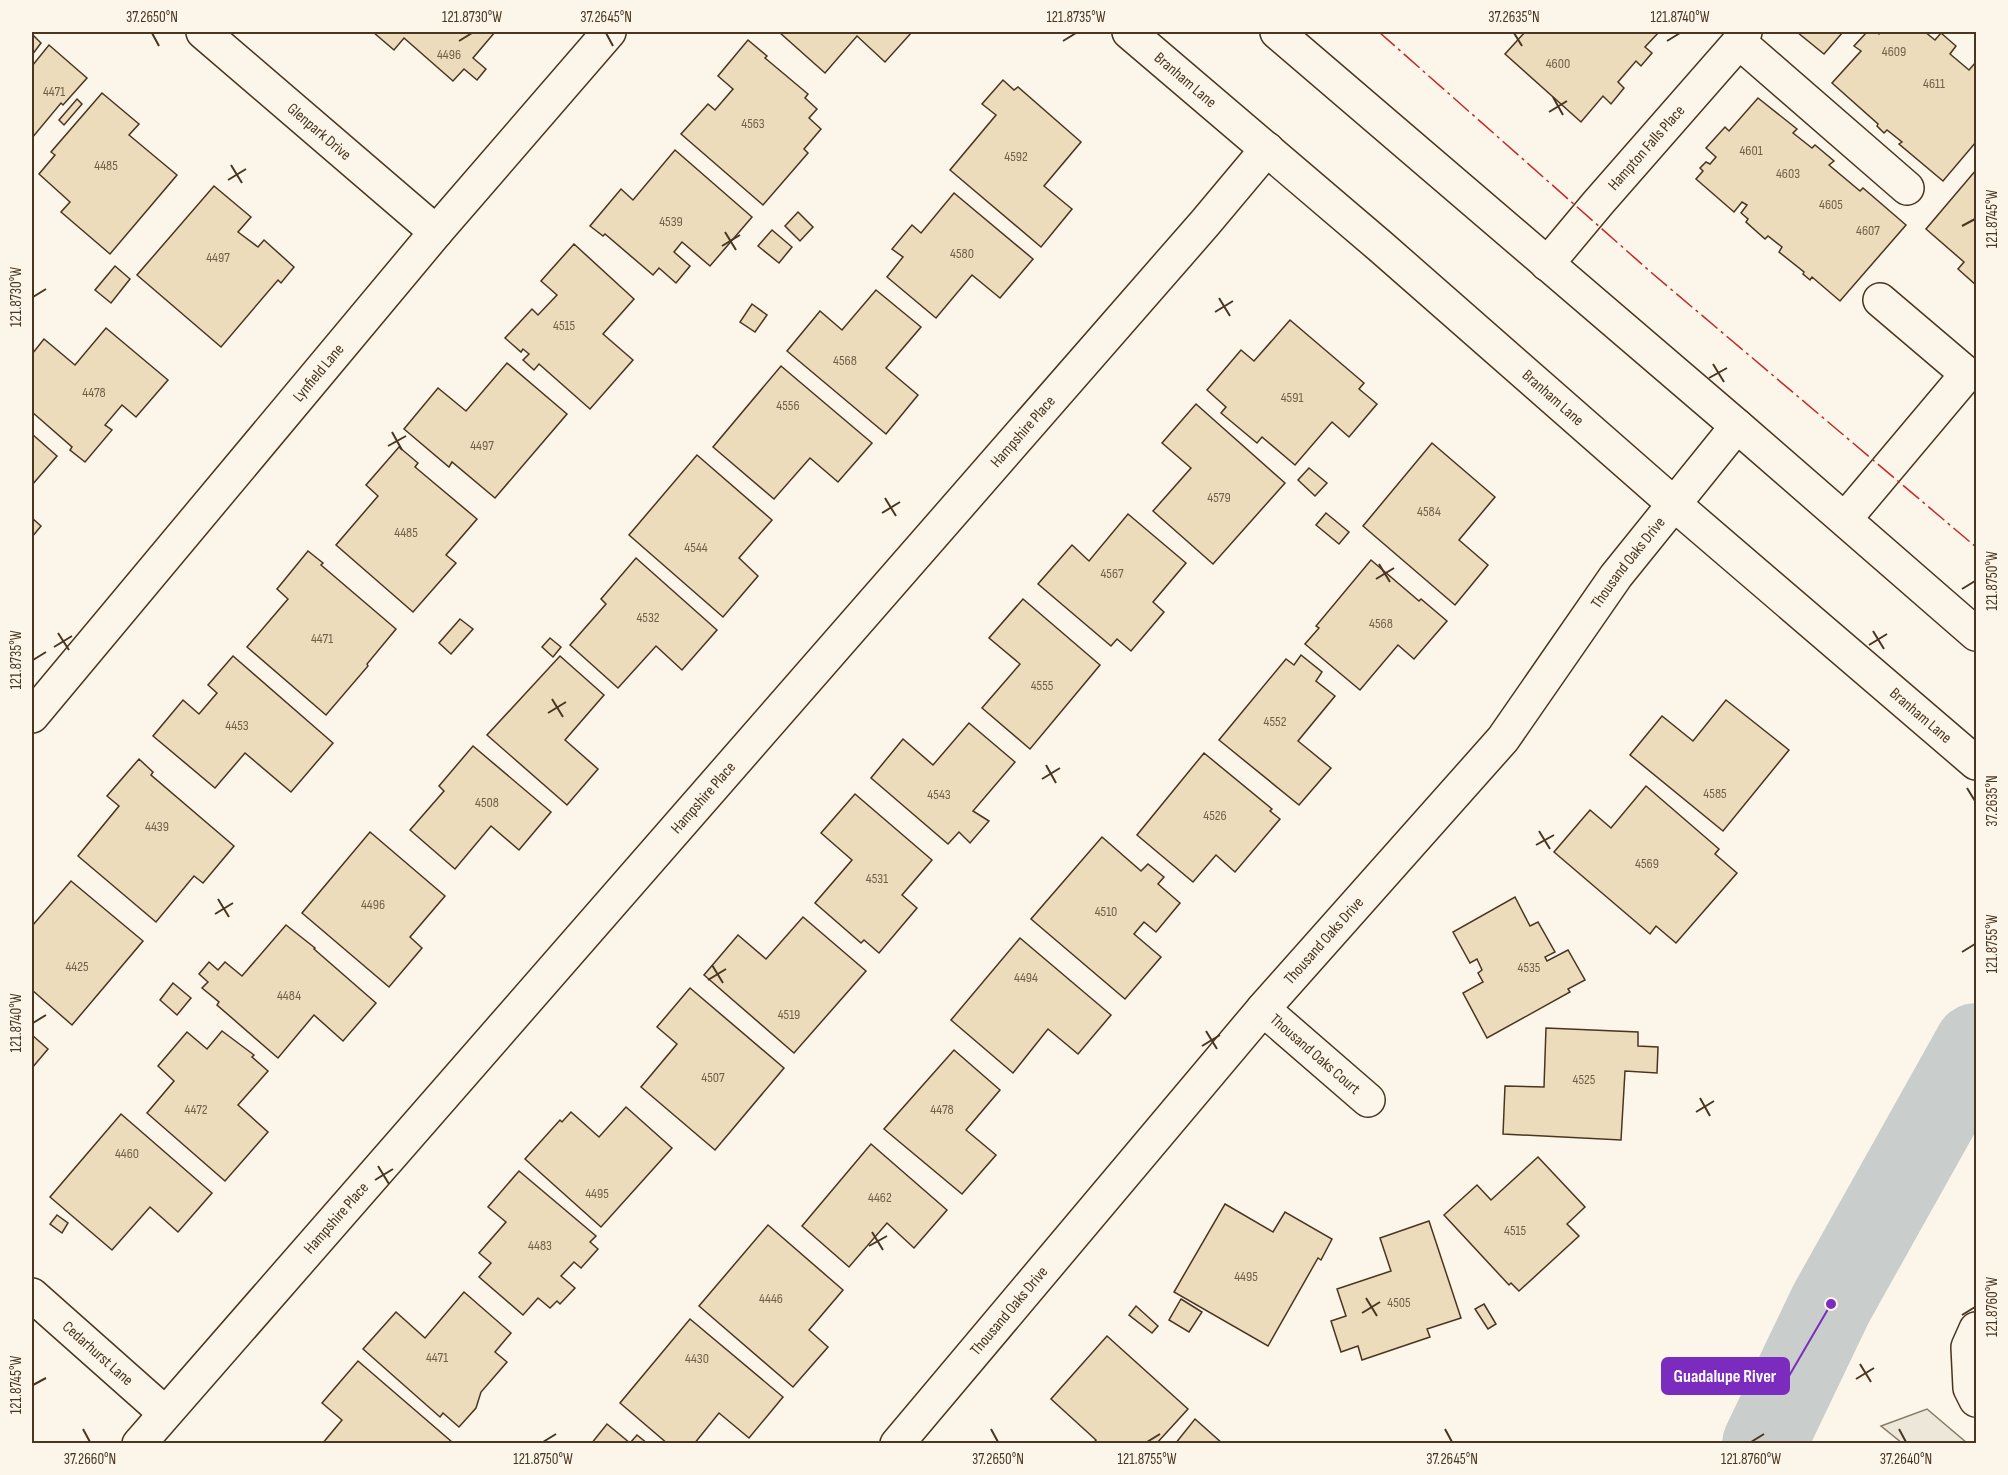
<svg xmlns="http://www.w3.org/2000/svg" width="2008" height="1475" viewBox="0 0 2008 1475" font-family="'Sofia Sans Condensed',sans-serif">
<rect width="100%" height="100%" fill="#fbf6e9"/>
<polygon fill="#ede7d9" stroke="#887966" stroke-width="1.5" points="1927,1409 1967,1443 1902,1443 1881,1426"/>
<g fill="none" stroke-linecap="round" stroke-linejoin="round">
<polyline stroke="#c9cecd" stroke-width="84" points="1764,1444 1831,1304 1976,1045"/>
</g>
<g fill="#ecdcbc" stroke="#4a3520" stroke-width="1.5">
<polygon points="373,32 495,32 473,58 486,69 477,80 464,69 453,81 404,38 394,50"/>
<polygon points="779,32 912,32 885,62 857,36 825,73"/>
<polygon points="1525,32 1659,32 1645,47 1652,53 1641,66 1636,61 1618,82 1624,88 1611,104 1603,96 1581,122 1505,54"/>
<polygon points="1797,32 1843,32 1824,54"/>
<polygon points="1867,32 1877,32 1879,34 1881,32 1925,32 1935,40 1941,33 1956,46 1950,54 1969,70 1975,63 1976,64 1976,142 1943,181 1899,144 1902,142 1887,130 1884,133 1877,126 1878,124 1832,83 1861,51 1854,46"/>
<polygon points="32,34 41,43 32,55"/>
<polygon points="748,40 767,56 765,58 808,94 805,98 817,109 809,118 821,129 804,149 808,153 763,205 681,134 708,104 715,110 733,89 718,76"/>
<polygon points="49,45 87,78 63,105 61,103 32,138 32,66"/>
<polygon points="1003,80 1014,90 1018,87 1081,142 1044,186 1072,209 1041,247 950,170 996,115 982,104"/>
<polygon points="102,93 139,124 129,135 177,175 110,254 61,212 70,202 39,174 55,155 51,152"/>
<polygon points="1758,98 1797,129 1793,133 1812,148 1815,145 1834,161 1829,165 1860,191 1863,188 1906,225 1840,301 1812,277 1810,280 1803,274 1804,272 1779,252 1782,247 1768,236 1765,239 1746,222 1748,219 1741,213 1747,205 1742,202 1734,212 1696,179 1703,171 1700,168 1706,162 1710,164 1716,157 1706,148 1725,127 1729,131"/>
<polygon points="77,99 82,104 64,125 59,120"/>
<polygon points="675,150 752,217 710,266 682,242 674,252 690,266 676,283 659,268 653,275 605,234 603,236 590,226 621,189 633,200"/>
<polygon points="1976,170 1976,285 1958,269 1964,262 1926,229"/>
<polygon points="214,186 251,217 238,232 258,247 264,240 294,267 281,283 278,280 221,347 137,275"/>
<polygon points="954,193 1033,259 1000,298 972,275 936,318 887,277 903,257 892,249 912,225 921,233"/>
<polygon points="798,212 813,227 800,241 785,226"/>
<polygon points="772,230 792,247 779,263 758,246"/>
<polygon points="574,244 634,299 603,334 633,360 590,409 539,364 534,370 523,360 529,354 523,349 521,352 505,338 532,309 538,315 557,295 541,281"/>
<polygon points="115,266 130,279 111,303 95,290"/>
<polygon points="876,290 921,327 886,368 918,395 886,434 787,351 820,311 842,330"/>
<polygon points="752,304 767,315 755,332 740,322"/>
<polygon points="1290,320 1364,383 1359,389 1377,404 1349,437 1332,422 1295,465 1262,437 1257,443 1221,413 1226,407 1207,390 1241,350 1254,361"/>
<polygon points="106,328 168,380 136,417 122,405 105,425 112,430 85,462 70,450 72,447 32,412 32,354 44,339 75,365"/>
<polygon points="507,363 567,414 495,498 452,462 449,467 404,429 438,388 466,411"/>
<polygon points="781,366 872,443 838,482 810,458 774,499 713,447"/>
<polygon points="1196,404 1285,483 1213,564 1153,511 1191,468 1162,443"/>
<polygon points="32,434 57,456 32,485"/>
<polygon points="1432,443 1495,497 1459,540 1488,565 1455,605 1363,526"/>
<polygon points="399,447 418,463 415,467 477,519 446,555 456,563 413,612 336,545 378,496 366,485"/>
<polygon points="697,455 772,520 739,558 758,576 723,617 629,535"/>
<polygon points="1309,468 1327,483 1315,496 1298,480"/>
<polygon points="1326,513 1349,532 1339,544 1316,525"/>
<polygon points="1128,514 1186,563 1153,602 1164,612 1131,651 1117,639 1111,646 1038,584 1072,545 1089,561"/>
<polygon points="32,518 41,526 32,537"/>
<polygon points="308,551 323,563 321,565 396,629 367,664 368,666 326,715 247,647 288,599 277,589"/>
<polygon points="636,558 717,630 682,670 656,646 618,688 570,645 606,604 601,599"/>
<polygon points="1371,560 1419,601 1421,599 1447,621 1414,659 1398,645 1360,690 1305,644 1319,628 1316,626"/>
<polygon points="1023,599 1100,665 1030,749 982,708 1020,664 989,638"/>
<polygon points="460,619 473,629 451,654 439,643"/>
<polygon points="550,638 561,647 553,657 542,647"/>
<polygon points="1301,655 1322,672 1316,681 1335,696 1298,741 1331,768 1299,805 1219,740 1286,659 1294,665"/>
<polygon points="233,656 333,743 291,792 245,753 215,788 153,736 183,700 199,714 217,693 208,685"/>
<polygon points="560,656 604,695 565,740 598,769 567,805 487,735"/>
<polygon points="1726,700 1789,750 1723,831 1630,755 1662,716 1693,741"/>
<polygon points="969,723 1015,762 973,811 989,821 970,843 959,832 948,844 871,778 903,739 933,765"/>
<polygon points="473,746 551,812 519,850 491,826 455,869 410,830 444,791 439,786"/>
<polygon points="1204,753 1272,809 1270,811 1280,819 1235,872 1216,855 1193,882 1137,835"/>
<polygon points="139,759 153,772 151,775 234,846 203,883 194,876 156,922 78,856 119,806 107,796"/>
<polygon points="1646,786 1719,849 1715,854 1737,873 1676,943 1656,926 1650,934 1554,852 1590,810 1611,828"/>
<polygon points="855,794 932,860 902,895 917,908 879,953 864,940 861,943 815,903 852,860 821,833"/>
<polygon points="370,832 445,896 410,937 422,948 389,987 302,913"/>
<polygon points="1102,837 1141,871 1148,864 1164,877 1158,884 1180,903 1156,932 1144,922 1134,934 1161,957 1125,999 1031,919"/>
<polygon points="71,881 143,941 72,1025 32,990 32,926"/>
<polygon points="1515,897 1530,926 1538,922 1555,952 1545,957 1547,961 1568,950 1585,980 1568,989 1570,992 1487,1038 1463,993 1483,982 1478,973 1482,970 1477,959 1470,963 1453,932"/>
<polygon points="803,917 866,971 794,1053 704,975 738,935 766,959"/>
<polygon points="286,925 315,948 314,949 376,1003 343,1041 314,1015 278,1058 217,1005 219,1002 202,988 208,982 199,974 209,962 218,970 225,962 242,976"/>
<polygon points="1020,938 1111,1015 1078,1054 1048,1029 1013,1073 951,1020"/>
<polygon points="173,983 191,998 177,1015 160,1000"/>
<polygon points="690,988 784,1068 715,1150 641,1087 677,1044 657,1027"/>
<polygon points="1546,1028 1638,1032 1638,1046 1658,1047 1657,1073 1625,1071 1621,1140 1503,1134 1505,1086 1544,1087"/>
<polygon points="222,1031 254,1055 252,1057 268,1071 238,1105 268,1132 225,1181 147,1113 174,1081 158,1066 187,1032 207,1049"/>
<polygon points="32,1035 48,1049 32,1068"/>
<polygon points="954,1050 1000,1090 966,1130 996,1155 962,1194 884,1129"/>
<polygon points="626,1107 672,1148 601,1227 525,1159 560,1120 562,1122 571,1112 599,1137"/>
<polygon points="121,1114 212,1193 178,1232 150,1207 112,1250 50,1197"/>
<polygon points="871,1144 947,1210 914,1248 887,1223 849,1267 802,1226"/>
<polygon points="1538,1157 1585,1207 1567,1224 1579,1236 1519,1291 1511,1283 1509,1285 1444,1215 1477,1185 1491,1200"/>
<polygon points="519,1171 596,1236 590,1242 598,1249 581,1268 574,1262 561,1276 575,1288 560,1304 557,1301 550,1308 538,1298 523,1315 479,1277 491,1263 479,1253 506,1222 488,1207"/>
<polygon points="1225,1204 1273,1232 1285,1212 1332,1239 1321,1260 1318,1258 1268,1346 1174,1292"/>
<polygon points="57,1215 68,1223 62,1233 50,1224"/>
<polygon points="1429,1221 1461,1318 1427,1329 1430,1337 1362,1360 1358,1346 1341,1352 1331,1321 1346,1316 1337,1289 1391,1271 1380,1238"/>
<polygon points="768,1225 843,1290 809,1330 828,1347 793,1387 699,1306"/>
<polygon points="464,1292 511,1333 495,1352 507,1362 481,1392 476,1408 459,1427 443,1413 440,1417 363,1349 396,1312 425,1338"/>
<polygon points="1181,1299 1202,1312 1189,1332 1169,1320"/>
<polygon points="1484,1304 1496,1324 1488,1329 1475,1309"/>
<polygon points="1136,1306 1158,1326 1152,1333 1129,1315"/>
<polygon points="690,1319 783,1397 749,1438 719,1413 694,1444 668,1444 620,1403"/>
<polygon points="1107,1336 1188,1409 1156,1444 1093,1444 1096,1440 1051,1399"/>
<polygon points="358,1361 452,1442 450,1444 322,1444 342,1420 322,1403"/>
<polygon points="1195,1419 1223,1444 1175,1444"/>
<polygon points="607,1424 630,1443 637,1435 648,1444 591,1444"/>
</g>
<g fill="none" stroke-linecap="round" stroke-linejoin="round">
<defs>
<g id="minor">
<path id="s1" d="M203 32 436 232"/>
<polyline points="1739,42 1907,188"/>
<path id="s2" d="M1547 264 1598 203 1739 42 1745 32"/>
<polyline points="1845,519 1967,374 1880,300"/>
<path id="s3" d="M32 716 436 232 609 32"/>
<path id="s4" d="M1263 1009 1368 1100"/>
<path id="s5" d="M32 1295 165 1413"/>
<polyline points="1976,1329 1968,1347 1970,1388 1976,1400"/>
<path id="s6" d="M139 1444 1205 223 1267 149"/>
<path id="s7" d="M897 1444 1263 1009 1503 739 1616 576 1737 426"/>
</g>
<g id="major">
<path id="s8" d="M1129 32 1380 246 1674 504 1976 763"/>
<polyline points="1277,32 1737,426 1976,634"/>
</g>
</defs>
<use href="#minor" stroke="#4a3520" stroke-width="36"/>
<use href="#major" stroke="#4a3520" stroke-width="36"/>
<use href="#minor" stroke="#fbf6e9" stroke-width="33"/>
<use href="#major" stroke="#fbf6e9" stroke-width="33"/>
<polyline stroke="#c62828" stroke-width="1.5" stroke-dasharray="21 4.5 3 4.5" stroke-linecap="butt" points="1379,32 1653,274 1976,547"/>
</g>
<path fill="none" stroke="#4a3520" stroke-width="2" d="M152 33 159 46M606 33 613 46M1514 33 1522 46M459 41 472 33M1063 41 1076 33M1667 41 1680 33M1553 97 1563 115M1549 112 1567 101M231 165 242 183M228 180 246 169M1962 226 1975 219M725 232 736 250M722 246 740 235M33 297 46 289M1219 298 1230 316M1215 312 1233 301M1713 364 1724 382M1709 378 1727 368M392 432 402 450M388 446 406 436M885 498 896 516M882 513 900 502M1379 564 1390 582M1376 579 1394 568M1962 589 1975 581M1873 631 1884 649M58 633 69 650M1869 645 1887 634M54 647 72 636M33 660 46 652M552 699 563 717M548 713 566 702M1046 765 1056 783M1042 779 1060 768M1967 788 1975 801M1539 831 1550 849M1536 845 1554 835M218 899 229 917M215 914 233 903M1962 952 1975 944M712 965 723 983M708 980 726 969M33 1023 46 1015M1206 1031 1217 1049M1202 1046 1220 1035M1700 1098 1710 1116M1696 1112 1714 1101M378 1166 389 1184M375 1180 393 1169M872 1232 883 1250M869 1246 887 1236M1366 1298 1377 1316M1362 1313 1380 1302M1962 1315 1975 1307M1860 1364 1871 1382M1856 1379 1874 1368M33 1385 46 1378M83 1429 90 1442M991 1429 998 1442M1445 1429 1452 1442M1899 1429 1906 1442M543 1442 556 1434M1147 1442 1160 1434M1751 1442 1764 1434"/>
<g text-anchor="middle" dominant-baseline="central" stroke-width="4.5" stroke-linejoin="round" paint-order="stroke">
<g font-size="14" fill="#725f47">
<text x="1894" y="51">4609</text>
<text x="449" y="54">4496</text>
<text x="1558" y="63">4600</text>
<text x="1934" y="83">4611</text>
<text x="54" y="91">4471</text>
<text x="753" y="123">4563</text>
<text x="1751" y="150">4601</text>
<text x="1016" y="156">4592</text>
<text x="106" y="165">4485</text>
<text x="1788" y="173">4603</text>
<text x="1831" y="204">4605</text>
<text x="671" y="221">4539</text>
<text x="1868" y="230">4607</text>
<text x="962" y="253">4580</text>
<text x="218" y="257">4497</text>
<text x="564" y="325">4515</text>
<text x="845" y="360">4568</text>
<text x="94" y="392">4478</text>
<text x="1292" y="397">4591</text>
<text x="788" y="405">4556</text>
<text x="482" y="445">4497</text>
<text x="1219" y="497">4579</text>
<text x="1429" y="511">4584</text>
<text x="406" y="532">4485</text>
<text x="696" y="547">4544</text>
<text x="1112" y="573">4567</text>
<text x="648" y="617">4532</text>
<text x="1381" y="623">4568</text>
<text x="322" y="638">4471</text>
<text x="1042" y="685">4555</text>
<text x="1275" y="721">4552</text>
<text x="237" y="725">4453</text>
<text x="1715" y="793">4585</text>
<text x="939" y="794">4543</text>
<text x="487" y="802">4508</text>
<text x="1215" y="815">4526</text>
<text x="157" y="826">4439</text>
<text x="1647" y="863">4569</text>
<text x="877" y="878">4531</text>
<text x="373" y="904">4496</text>
<text x="1106" y="911">4510</text>
<text x="77" y="966">4425</text>
<text x="1529" y="967">4535</text>
<text x="1026" y="977">4494</text>
<text x="289" y="995">4484</text>
<text x="789" y="1014">4519</text>
<text x="713" y="1077">4507</text>
<text x="1584" y="1079">4525</text>
<text x="196" y="1109">4472</text>
<text x="942" y="1109">4478</text>
<text x="127" y="1153">4460</text>
<text x="597" y="1193">4495</text>
<text x="880" y="1197">4462</text>
<text x="1515" y="1230">4515</text>
<text x="540" y="1245">4483</text>
<text x="1246" y="1276">4495</text>
<text x="771" y="1298">4446</text>
<text x="1399" y="1302">4505</text>
<text x="437" y="1357">4471</text>
<text x="697" y="1358">4430</text>
</g>
<g font-size="16" fill="#4a3520" stroke="#fbf6e9">
<text stroke="none"><textPath href="#s8" startOffset="74">Branham Lane</textPath></text>
<text stroke="none"><textPath href="#s1" startOffset="153">Glenpark Drive</textPath></text>
<text stroke="none"><textPath href="#s2" startOffset="153">Hampton Falls Place</textPath></text>
<text stroke="none"><textPath href="#s3" startOffset="447">Lynfield Lane</textPath></text>
<text stroke="none"><textPath href="#s8" startOffset="560">Branham Lane</textPath></text>
<text stroke="none"><textPath href="#s6" startOffset="1344">Hampshire Place</textPath></text>
<text stroke="none"><textPath href="#s7" startOffset="1146">Thousand Oaks Drive</textPath></text>
<text stroke="none"><textPath href="#s8" startOffset="1046">Branham Lane</textPath></text>
<text stroke="none"><textPath href="#s6" startOffset="858">Hampshire Place</textPath></text>
<text stroke="none"><textPath href="#s7" startOffset="660">Thousand Oaks Drive</textPath></text>
<text stroke="none"><textPath href="#s4" startOffset="69">Thousand Oaks Court</textPath></text>
<text stroke="none"><textPath href="#s6" startOffset="300">Hampshire Place</textPath></text>
<text stroke="none"><textPath href="#s7" startOffset="174">Thousand Oaks Drive</textPath></text>
<text stroke="none"><textPath href="#s5" startOffset="88">Cedarhurst Lane</textPath></text>
</g>
</g>
<path fill="none" stroke="#7b2cbf" stroke-width="2" d="M1831 1304L1789 1376"/>
<circle fill="#7b2cbf" stroke="#fbf6e9" stroke-width="2" cx="1831" cy="1304" r="6"/>
<rect fill="#7b2cbf" stroke="#7b2cbf" stroke-width="2" x="1662" y="1358" width="127" height="36" rx="6"/>
<g font-size="18" text-anchor="middle" font-weight="bold" fill="#fff">
<text x="1725" y="1382">Guadalupe River</text>
</g>
<rect width="2008" height="1475" fill="none" stroke="#fbf6e9" stroke-width="66"/>
<rect x="33" y="33" width="1942" height="1409" fill="none" stroke="#4a3520" stroke-width="2"/>
<g font-size="15" text-anchor="middle" fill="#4a3520">
<text x="152" y="22">37.2650°N</text>
<text x="472" y="22">121.8730°W</text>
<text x="606" y="22">37.2645°N</text>
<text x="1076" y="22">121.8735°W</text>
<text x="1514" y="22">37.2635°N</text>
<text x="1680" y="22">121.8740°W</text>
<text transform="translate(1992 219) rotate(-90)" y="5">121.8745°W</text>
<text transform="translate(16 297) rotate(-90)" y="5">121.8730°W</text>
<text transform="translate(1992 581) rotate(-90)" y="5">121.8750°W</text>
<text transform="translate(16 660) rotate(-90)" y="5">121.8735°W</text>
<text transform="translate(1992 801) rotate(-90)" y="5">37.2635°N</text>
<text transform="translate(1992 944) rotate(-90)" y="5">121.8755°W</text>
<text transform="translate(16 1023) rotate(-90)" y="5">121.8740°W</text>
<text transform="translate(1992 1307) rotate(-90)" y="5">121.8760°W</text>
<text transform="translate(16 1385) rotate(-90)" y="5">121.8745°W</text>
<text x="90" y="1464">37.2660°N</text>
<text x="543" y="1464">121.8750°W</text>
<text x="998" y="1464">37.2650°N</text>
<text x="1147" y="1464">121.8755°W</text>
<text x="1452" y="1464">37.2645°N</text>
<text x="1751" y="1464">121.8760°W</text>
<text x="1906" y="1464">37.2640°N</text>
</g>
</svg>
